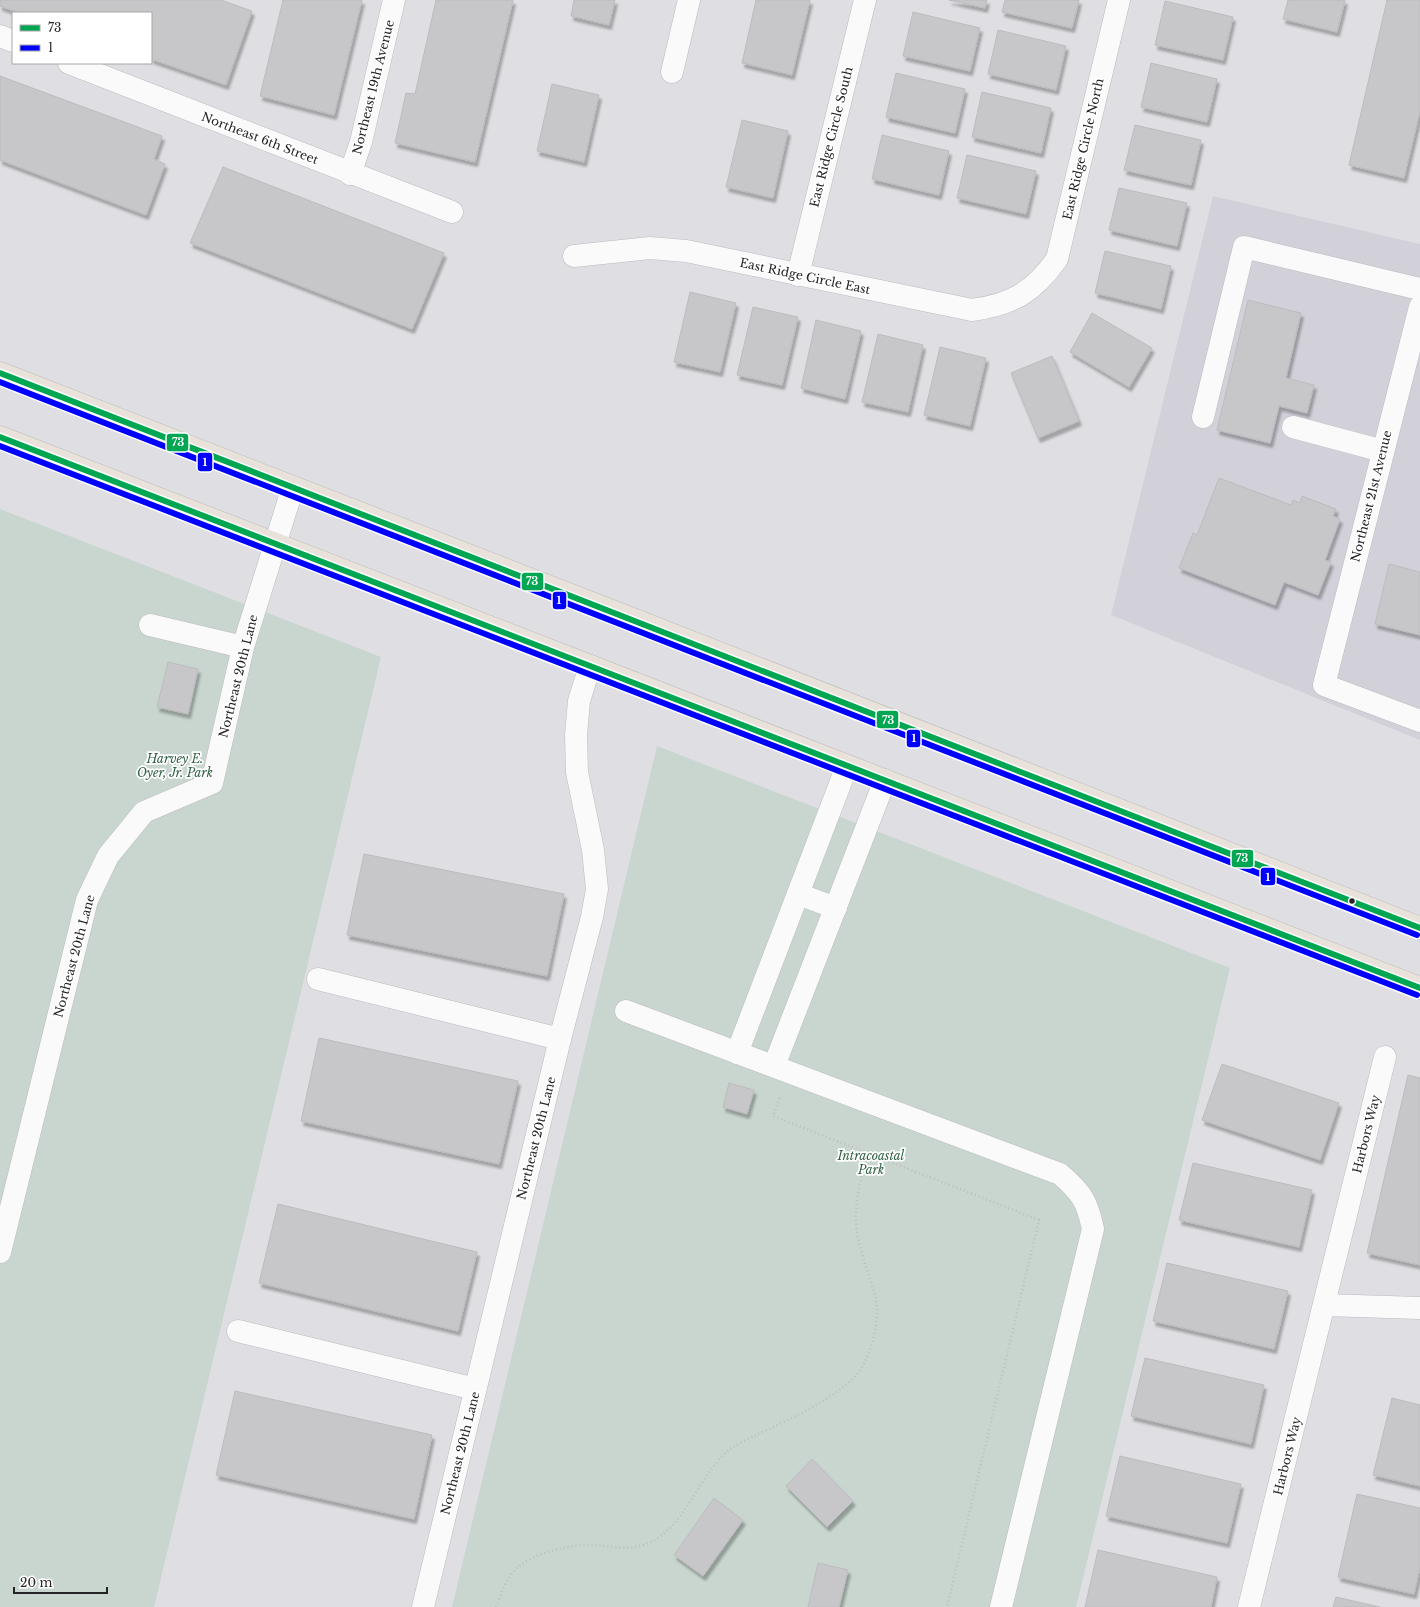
<svg xmlns="http://www.w3.org/2000/svg" width="1420" height="1607" viewBox="0 0 1420 1607" font-family="'Libre Baskerville',serif">
<defs>
<filter id="shadow"><feDropShadow dx="2.5" dy="4.5" stdDeviation="1" flood-color="#0004"/></filter>
</defs>
<rect width="100%" height="100%" fill="#dfdfe3"/>
<polygon fill="#d2d1da" points="1213,196 1420,244 1420,740 1111,615"/>
<g fill="#c8d6cf">
<polygon points="0,509 381,657 154,1607 0,1607"/>
<polygon points="657,746 1230,968 1076,1607 452,1607"/>
</g>
<g fill="#c7c7c9" stroke="#bcbcbf" filter="url(#shadow)">
<polygon points="0,0 221,0 252,11 226,85 151,59 151,13 20,13 0,6"/>
<polygon points="283,0 362,0 334,115 260,96"/>
<polygon points="436,0 513,0 475,162 395,143 406,93 415,94"/>
<polygon points="574,0 615,0 609,25 571,16"/>
<polygon points="756,0 810,0 792,75 742,63"/>
<polygon points="949,0 987,0 985,8"/>
<polygon points="1005,0 1079,0 1072,28 1002,12"/>
<polygon points="1288,0 1345,0 1337,32 1283,19"/>
<polygon points="1387,0 1420,0 1420,111 1404,178 1349,165"/>
<polygon points="1165,1 1233,17 1223,60 1155,45"/>
<polygon points="913,12 980,28 970,71 903,56"/>
<polygon points="998,30 1066,46 1056,90 988,74"/>
<polygon points="1151,63 1217,79 1207,122 1141,107"/>
<polygon points="896,73 965,89 955,133 886,117"/>
<polygon points="0,76 162,136 154,159 165,164 146,215 0,160"/>
<polygon points="552,84 599,95 584,162 537,151"/>
<polygon points="982,92 1051,108 1041,153 972,137"/>
<polygon points="742,120 788,131 773,198 726,187"/>
<polygon points="1135,125 1201,140 1191,185 1124,170"/>
<polygon points="882,135 949,151 939,195 872,179"/>
<polygon points="967,155 1036,171 1026,214 957,198"/>
<polygon points="223,167 444,253 412,329 190,243"/>
<polygon points="1119,188 1187,203 1177,246 1109,230"/>
<polygon points="1105,251 1171,266 1161,309 1095,293"/>
<polygon points="690,292 736,303 720,372 674,362"/>
<polygon points="1248,300 1301,313 1286,378 1314,385 1307,413 1279,406 1270,443 1217,430"/>
<polygon points="753,307 798,317 782,385 737,375"/>
<polygon points="1092,313 1152,348 1129,387 1070,352"/>
<polygon points="816,320 861,331 845,399 801,388"/>
<polygon points="878,334 923,345 908,412 862,402"/>
<polygon points="940,347 986,358 970,426 924,415"/>
<polygon points="1052,356 1079,421 1038,438 1011,373"/>
<polygon points="1219,478 1291,505 1293,500 1300,503 1302,496 1336,509 1333,516 1340,519 1325,560 1331,562 1318,595 1284,582 1275,605 1179,568 1193,533 1197,535"/>
<polygon points="1389,564 1420,572 1420,635 1375,624"/>
<polygon points="168,662 198,669 188,714 157,707"/>
<polygon points="364,854 564,894 547,976 347,935"/>
<polygon points="319,1038 518,1081 499,1164 301,1121"/>
<polygon points="1222,1064 1339,1103 1320,1160 1202,1120"/>
<polygon points="1408,1075 1420,1078 1420,1265 1367,1253"/>
<polygon points="729,1083 754,1090 747,1114 723,1107"/>
<polygon points="1193,1163 1312,1190 1299,1247 1179,1220"/>
<polygon points="278,1204 477,1252 458,1331 259,1283"/>
<polygon points="1167,1263 1288,1291 1274,1349 1153,1321"/>
<polygon points="1145,1358 1264,1385 1251,1444 1131,1416"/>
<polygon points="235,1391 432,1435 414,1519 216,1475"/>
<polygon points="1392,1398 1420,1405 1420,1486 1373,1475"/>
<polygon points="1120,1456 1241,1484 1227,1543 1106,1516"/>
<polygon points="812,1459 853,1501 827,1527 786,1486"/>
<polygon points="1357,1494 1420,1508 1420,1567 1414,1594 1338,1577"/>
<polygon points="714,1498 743,1520 703,1576 674,1555"/>
<polygon points="1098,1550 1217,1577 1211,1607 1085,1607"/>
<polygon points="818,1563 848,1570 839,1607 808,1607"/>
<polygon points="1336,1597 1380,1607 1333,1607"/>
</g>
<g fill="none" stroke-linecap="round" stroke-linejoin="round">
<defs>
<g id="minor">
<polyline points="0,36 13,41"/>
<polyline points="69,63 452,212"/>
<polyline points="672,72 689,0"/>
<polyline points="350,174 361,142 394,0"/>
<path d="M574 256 650 248 686 251 972 310C1011 305 1034 292 1057 259L1119 0"/>
<polyline points="798,275 865,0"/>
<polyline points="1420,307 1324,685 1420,721"/>
<polyline points="1203,417 1244,247 1420,289"/>
<polyline points="1293,427 1383,451"/>
<polyline points="150,625 243,647"/>
<polyline points="798,894 836,908"/>
<polyline points="318,979 560,1039"/>
<path d="M626 1011 1060 1174C1082 1193 1087 1201 1093 1229L1001 1607"/>
<polyline points="737,1053 847,766"/>
<polyline points="774,1066 885,780"/>
<polyline points="0,1252 87,900 108,856 144,812 212,783 243,647 293,487"/>
<polyline points="1324,1305 1420,1308"/>
<polyline points="238,1331 475,1389"/>
<polyline points="423,1607 560,1039 592,917 597,889 593,850 577,772 576,735 579,701 590,666"/>
<polyline points="1249,1607 1385,1057"/>
</g>
<g id="major">
<polyline points="0,373 643,623 1420,928"/>
<polyline points="0,437 1420,988"/>
</g>
</defs>
<use href="#minor" stroke="#bbbbbe" stroke-width="23"/>
<use href="#major" stroke="#bcbcbd" stroke-width="23"/>
<g stroke="#bebebf" stroke-width="2.5" stroke-dasharray="1 3" stroke-linecap="butt">
<polyline points="780,1098 773,1116 1039,1220 947,1607"/>
<path d="M496 1607C501 1593 506 1578 517 1568 534 1553 570 1544 592 1545 610 1546 629 1551 646 1544 686 1529 697 1476 729 1450 737 1444 747 1440 756 1435 785 1421 846 1395 862 1367 872 1349 880 1321 876 1300 870 1274 857 1248 856 1220 855 1197 862 1175 868 1153"/>
</g>
<use href="#minor" stroke="#fafafb" stroke-width="22"/>
<use href="#major" stroke="#e8e2db" stroke-width="22"/>
<defs>
<g id="bus-1">
<polyline points="0,373 1420,928"/>
<polyline points="0,437 1420,988"/>
</g>
<g id="bus-2">
<polyline points="0,382 1417,935"/>
<polyline points="0,446 1417,995"/>
</g>
</defs>
<use href="#bus-1" stroke="#fff" stroke-width="9"/>
<use href="#bus-2" stroke="#fff" stroke-width="9"/>
<use href="#bus-1" stroke="#00a651" stroke-width="6"/>
<use href="#bus-2" stroke="#00f" stroke-width="6"/>
</g>
<circle fill="#242426" stroke="#fff" stroke-width="1.5" cx="1352" cy="901" r="3.5"/>
<g text-anchor="middle" dominant-baseline="central" stroke-width="3.5" stroke-linejoin="round" paint-order="stroke">
<g font-size="12" fill="#242426" stroke="#fff">
<text transform="translate(373 87) rotate(-76)">Northeast 19th Avenue</text>
<text transform="translate(831 137) rotate(-76)">East Ridge Circle South</text>
<text transform="translate(260 138) rotate(21)">Northeast 6th Street</text>
<text transform="translate(1083 149) rotate(-77)">East Ridge Circle North</text>
<text transform="translate(805 276) rotate(12)">East Ridge Circle East</text>
<text transform="translate(1371 496) rotate(-76)">Northeast 21st Avenue</text>
<text transform="translate(238 676) rotate(-76)">Northeast 20th Lane</text>
<text transform="translate(74 956) rotate(-75)">Northeast 20th Lane</text>
<text transform="translate(1366 1134) rotate(-76)">Harbors Way</text>
<text transform="translate(536 1138) rotate(-76)">Northeast 20th Lane</text>
<text transform="translate(460 1453) rotate(-76)">Northeast 20th Lane</text>
<text transform="translate(1287 1456) rotate(-76)">Harbors Way</text>
</g>
<g font-size="12" font-style="italic" fill="#2f6143" stroke="#fff">
<text x="175" y="758">Harvey E.<tspan x="175" dy="14">Oyer, Jr. Park</tspan></text>
<text x="871" y="1155">Intracoastal<tspan x="871" dy="14">Park</tspan></text>
</g>
</g>
<g stroke="#fff" stroke-width="1.5">
<rect x="166" y="433" width="23" height="19" rx="4" fill="#00a651"/>
<rect x="197" y="452" width="16" height="20" rx="4" fill="#00f"/>
<rect x="521" y="572" width="23" height="19" rx="4" fill="#00a651"/>
<rect x="552" y="591" width="15" height="19" rx="4" fill="#00f"/>
<rect x="876" y="710" width="23" height="19" rx="4" fill="#00a651"/>
<rect x="906" y="729" width="15" height="19" rx="4" fill="#00f"/>
<rect x="1231" y="849" width="23" height="19" rx="4" fill="#00a651"/>
<rect x="1260" y="867" width="16" height="19" rx="4" fill="#00f"/>
</g>
<g font-size="11" text-anchor="middle" font-weight="bold" fill="#fff">
<text x="178" y="446">73</text>
<text x="205" y="466">1</text>
<text x="532" y="585">73</text>
<text x="559" y="604">1</text>
<text x="888" y="724">73</text>
<text x="914" y="742">1</text>
<text x="1242" y="862">73</text>
<text x="1268" y="881">1</text>
</g>
<rect x="12" y="12" width="140" height="52" fill="#ffffff" stroke="#a7a7a8"/>
<rect x="20" y="25" width="20" height="6" fill="#00a651" stroke="#a7a7a8"/>
<text x="48" y="32" font-size="12" fill="#242426">73</text>
<rect x="20" y="45" width="20" height="6" fill="#0000ff" stroke="#a7a7a8"/>
<text x="48" y="52" font-size="12" fill="#242426">1</text>
<path d="M14 1587v6h93v-6" fill="none" stroke="#242426" stroke-width="2"/>
<text x="20" y="1587" font-size="12" fill="#242426" stroke="#ffffff" stroke-width="3" paint-order="stroke">20 m</text>
</svg>
